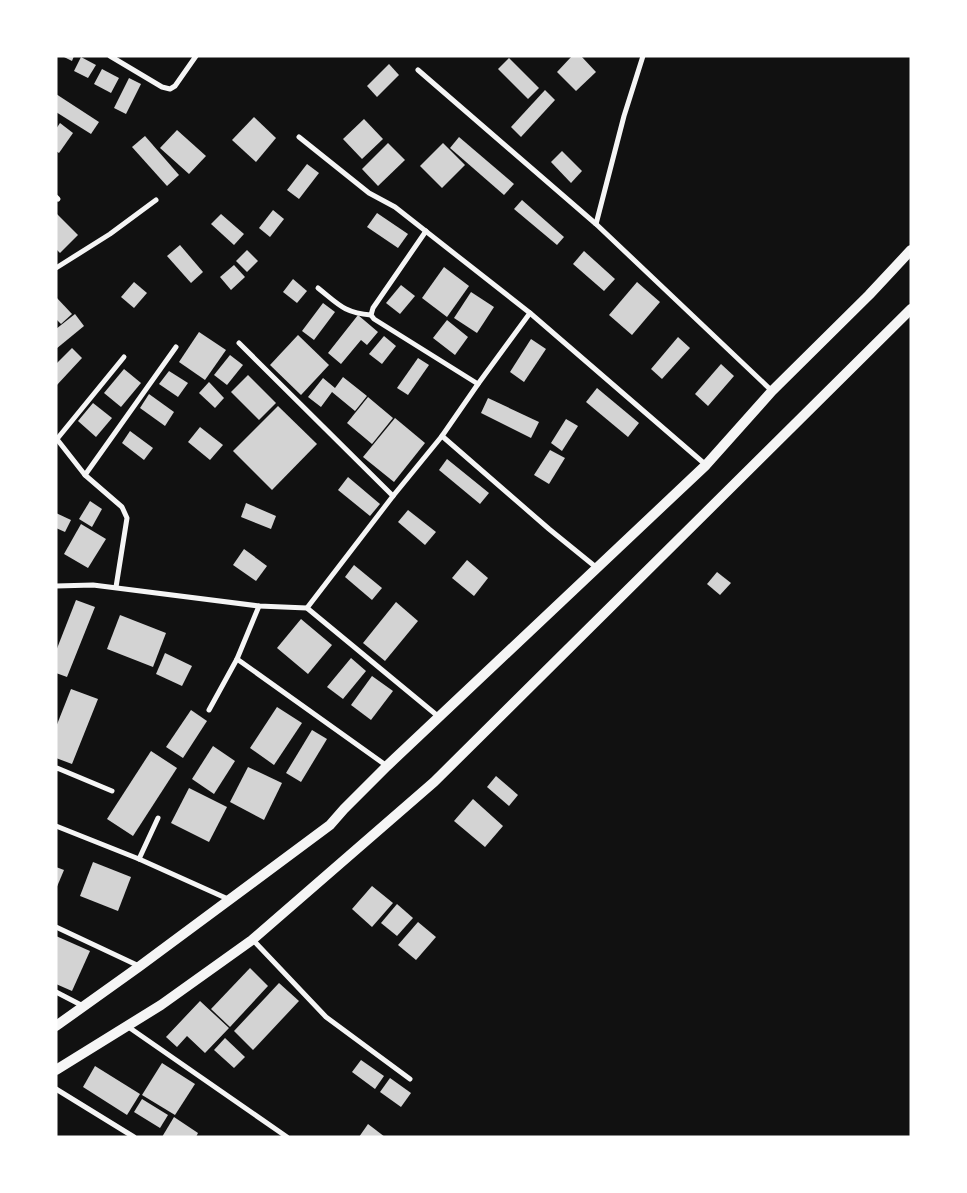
<svg xmlns="http://www.w3.org/2000/svg" width="967" height="1193" viewBox="0 0 967 1193" font-family="Signika,sans-serif">
<rect width="100%" height="100%" fill="#111"/>
<g fill="#d3d3d3">
<polygon points="62,56 74,56 72,61"/>
<polygon points="572,56 581,56 596,72 576,91 557,72"/>
<polygon points="81,57 96,65 88,78 74,71"/>
<polygon points="509,58 539,88 528,99 498,69"/>
<polygon points="389,64 399,75 377,97 367,86"/>
<polygon points="102,69 119,78 111,93 94,84"/>
<polygon points="129,78 141,84 126,114 114,108"/>
<polygon points="545,90 555,100 521,137 511,127"/>
<polygon points="56,94 99,122 91,134 56,112"/>
<polygon points="254,117 276,138 256,162 232,140"/>
<polygon points="364,119 383,139 362,159 343,139"/>
<polygon points="60,123 73,133 59,153 56,151 56,129"/>
<polygon points="177,130 206,156 189,174 160,148"/>
<polygon points="145,136 179,175 167,186 132,147"/>
<polygon points="459,137 514,184 504,195 450,148"/>
<polygon points="388,143 405,160 378,186 362,169"/>
<polygon points="443,143 465,165 442,188 420,166"/>
<polygon points="562,151 582,171 571,183 551,162"/>
<polygon points="307,164 319,173 299,199 287,190"/>
<polygon points="522,200 564,237 557,245 514,209"/>
<polygon points="273,210 284,219 270,237 259,228"/>
<polygon points="56,213 78,235 60,253 56,249"/>
<polygon points="377,213 408,234 398,248 367,227"/>
<polygon points="221,214 244,234 234,245 211,224"/>
<polygon points="180,245 203,272 191,283 167,256"/>
<polygon points="247,250 258,261 247,272 236,261"/>
<polygon points="584,251 615,279 604,291 573,264"/>
<polygon points="234,265 245,277 231,290 220,277"/>
<polygon points="444,267 469,286 447,317 422,298"/>
<polygon points="293,279 307,291 297,303 283,292"/>
<polygon points="134,282 147,293 134,308 121,297"/>
<polygon points="637,282 660,302 632,335 609,315"/>
<polygon points="401,285 415,296 400,314 386,303"/>
<polygon points="471,292 494,307 477,333 454,318"/>
<polygon points="56,297 72,314 61,324 56,319"/>
<polygon points="323,303 335,312 314,340 302,331"/>
<polygon points="75,314 84,326 56,349 56,329"/>
<polygon points="358,315 378,332 367,345 361,340 341,364 328,353"/>
<polygon points="447,320 468,337 455,355 433,338"/>
<polygon points="199,332 226,350 205,380 179,362"/>
<polygon points="298,335 329,365 301,395 270,365"/>
<polygon points="384,336 396,346 382,364 369,354"/>
<polygon points="678,337 690,348 662,379 651,369"/>
<polygon points="531,339 546,349 524,382 510,372"/>
<polygon points="72,348 82,358 56,386 56,364"/>
<polygon points="230,355 243,365 227,385 214,375"/>
<polygon points="418,358 429,365 408,395 397,388"/>
<polygon points="721,364 734,376 708,406 695,394"/>
<polygon points="124,369 141,383 121,407 104,393"/>
<polygon points="169,371 188,383 178,397 159,384"/>
<polygon points="248,375 276,403 259,420 231,392"/>
<polygon points="343,377 367,396 355,411 332,392 321,407 308,397 323,378 335,388"/>
<polygon points="209,382 224,398 215,408 199,393"/>
<polygon points="597,388 639,423 628,437 586,402"/>
<polygon points="149,394 174,412 165,426 140,408"/>
<polygon points="368,397 393,418 372,444 347,423"/>
<polygon points="488,398 539,422 531,438 481,413"/>
<polygon points="93,403 112,418 96,437 78,421"/>
<polygon points="278,406 317,444 272,490 233,451"/>
<polygon points="395,418 425,443 394,482 363,457"/>
<polygon points="566,419 578,426 562,451 551,443"/>
<polygon points="200,427 223,445 210,460 188,442"/>
<polygon points="130,431 153,448 144,460 122,443"/>
<polygon points="550,450 565,458 549,484 534,475"/>
<polygon points="447,459 489,493 480,504 439,470"/>
<polygon points="348,477 380,504 370,516 338,490"/>
<polygon points="90,501 102,509 92,527 79,519"/>
<polygon points="246,503 276,516 271,529 241,517"/>
<polygon points="408,510 436,532 425,545 398,522"/>
<polygon points="56,513 71,520 65,532 56,528"/>
<polygon points="81,524 106,539 88,568 64,554"/>
<polygon points="244,549 267,566 256,581 233,565"/>
<polygon points="467,560 488,578 474,596 452,578"/>
<polygon points="354,565 382,588 372,600 345,577"/>
<polygon points="717,572 731,583 720,595 707,584"/>
<polygon points="76,600 95,607 67,677 56,673 56,651"/>
<polygon points="396,602 418,621 385,661 363,643"/>
<polygon points="120,615 166,633 153,667 107,649"/>
<polygon points="301,619 332,645 308,674 277,648"/>
<polygon points="165,653 192,666 182,686 156,674"/>
<polygon points="351,658 366,671 343,699 327,687"/>
<polygon points="372,676 393,691 371,720 351,705"/>
<polygon points="71,689 98,699 72,764 56,758 56,727"/>
<polygon points="277,707 302,723 274,765 250,748"/>
<polygon points="191,710 207,721 183,758 166,747"/>
<polygon points="312,730 327,739 301,782 286,773"/>
<polygon points="213,746 235,761 214,794 192,779"/>
<polygon points="151,751 177,768 133,836 107,819"/>
<polygon points="248,767 282,783 264,820 230,802"/>
<polygon points="496,776 518,795 509,806 487,787"/>
<polygon points="189,788 227,807 209,842 171,823"/>
<polygon points="473,799 503,826 485,847 454,821"/>
<polygon points="93,862 131,877 118,911 80,896"/>
<polygon points="56,867 64,870 56,889"/>
<polygon points="372,886 393,903 372,927 352,909"/>
<polygon points="397,904 413,918 397,936 381,923"/>
<polygon points="418,922 436,937 416,960 398,945"/>
<polygon points="56,936 90,951 72,991 56,984"/>
<polygon points="250,968 268,986 230,1027 211,1009"/>
<polygon points="279,983 299,1001 253,1050 234,1031"/>
<polygon points="200,1001 229,1028 205,1053 187,1036 177,1047 166,1037"/>
<polygon points="225,1038 245,1057 234,1068 214,1050"/>
<polygon points="361,1060 384,1076 375,1089 352,1072"/>
<polygon points="162,1063 195,1084 175,1115 142,1095"/>
<polygon points="95,1066 140,1094 127,1115 83,1087"/>
<polygon points="390,1078 411,1093 401,1107 380,1092"/>
<polygon points="142,1099 168,1115 160,1128 134,1112"/>
<polygon points="174,1117 198,1133 196,1137 162,1137"/>
<polygon points="368,1124 385,1137 359,1137"/>
</g>
<g fill="none" stroke-linecap="round" stroke-linejoin="round">
<g stroke="#f5f5f5" stroke-width="5">
<polyline points="110,56 162,87 170,89 175,86 196,56"/>
<polyline points="418,70 596,224 772,391"/>
<polyline points="299,137 369,193 395,207 530,313 706,465"/>
<polyline points="56,197 58,199"/>
<polyline points="596,224 624,116 643,56"/>
<polyline points="426,231 373,308 371,315 374,319 478,384"/>
<polyline points="56,268 110,234 156,200"/>
<path d="M318 288C338 304 344 313 371 315"/>
<polyline points="239,343 393,496"/>
<polyline points="442,436 549,529 597,568"/>
<polyline points="56,438 85,475 122,507 127,518 116,587"/>
<polyline points="57,439 124,357"/>
<polyline points="85,475 176,347"/>
<polyline points="56,586 93,585 259,606 307,608 439,717"/>
<polyline points="259,606 237,659 387,766"/>
<polyline points="307,608 393,496 442,436 478,384 530,313"/>
<polyline points="209,710 237,659"/>
<polyline points="56,769 57,768 112,791"/>
<polyline points="56,826 139,859 228,899"/>
<polyline points="139,859 158,818"/>
<polyline points="56,927 139,966"/>
<polyline points="253,940 326,1017 410,1079"/>
<polyline points="56,992 83,1006"/>
<polyline points="127,1026 287,1137"/>
<polyline points="56,1089 134,1137"/>
</g>
<g stroke="#f5f5f5" stroke-width="10">
<polyline points="56,1026 140,966 330,825 344,809 387,766 706,465 772,391 869,295 911,250"/>
<polyline points="56,1070 161,1005 252,940 434,782 911,309"/>
</g>
</g>
<rect width="967" height="1193" fill="none" stroke="#ffffff" stroke-width="115"/>
</svg>
